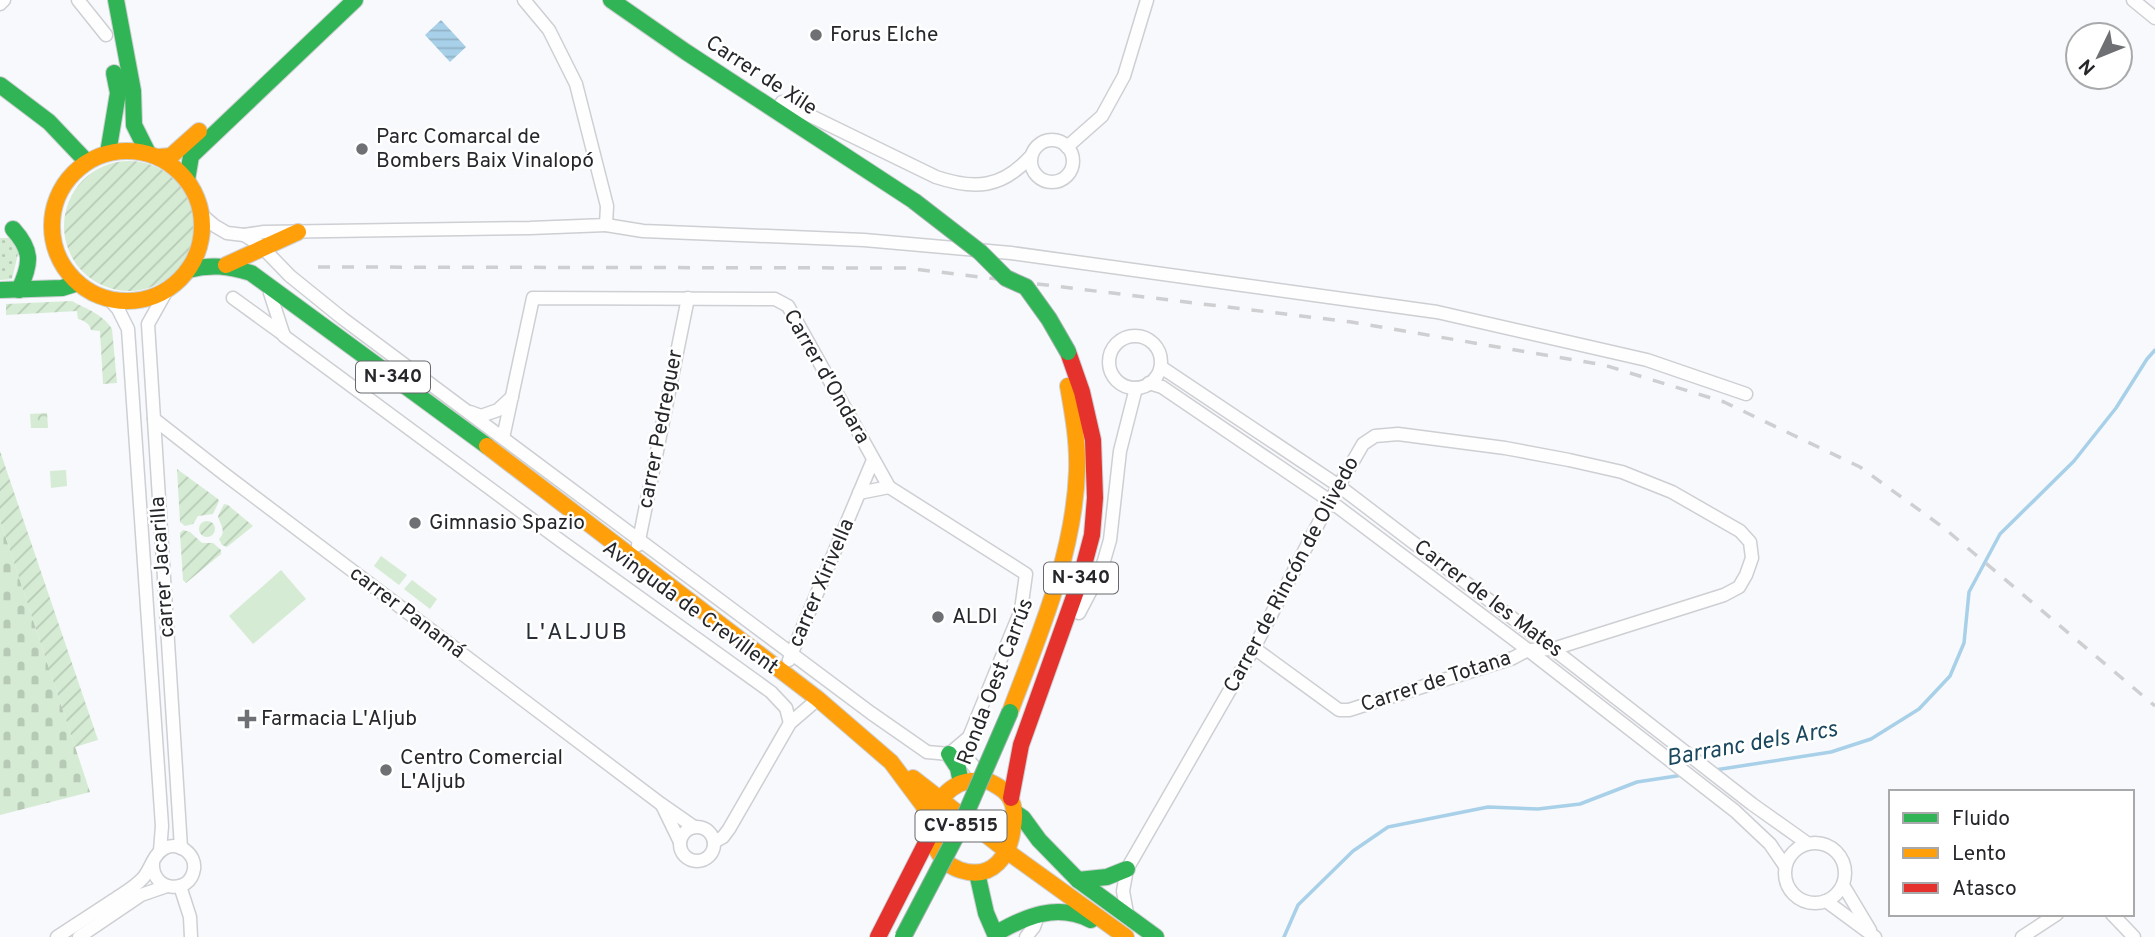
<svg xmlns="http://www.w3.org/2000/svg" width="2155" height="937" viewBox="0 0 2155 937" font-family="Overpass,sans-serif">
<defs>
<pattern id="grass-dots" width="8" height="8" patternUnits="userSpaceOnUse" patternTransform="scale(1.75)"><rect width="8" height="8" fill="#d5ebd3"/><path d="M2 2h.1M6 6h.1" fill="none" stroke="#b7cab5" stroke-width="1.8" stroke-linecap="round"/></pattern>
<pattern id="forest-crowns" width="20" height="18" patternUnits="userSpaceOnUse" patternTransform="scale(1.75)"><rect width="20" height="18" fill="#d5ebd3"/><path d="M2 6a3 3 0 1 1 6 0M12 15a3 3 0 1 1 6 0" fill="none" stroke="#b7cab5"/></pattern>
<pattern id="cemetery-stones" width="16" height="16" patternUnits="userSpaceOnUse" patternTransform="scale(1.75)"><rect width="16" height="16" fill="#d5ebd3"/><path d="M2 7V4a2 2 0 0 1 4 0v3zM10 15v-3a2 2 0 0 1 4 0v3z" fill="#b7cab5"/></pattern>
<pattern id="garden-furrows" width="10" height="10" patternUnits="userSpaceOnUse" patternTransform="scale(1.75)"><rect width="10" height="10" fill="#d5ebd3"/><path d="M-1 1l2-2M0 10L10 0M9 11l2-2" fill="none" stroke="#b7cab5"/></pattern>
<pattern id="water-rules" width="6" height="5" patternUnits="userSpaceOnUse" patternTransform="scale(1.75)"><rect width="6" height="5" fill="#a8d0e8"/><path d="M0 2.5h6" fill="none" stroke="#90b3c7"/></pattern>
</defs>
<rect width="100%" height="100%" fill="#f7f9fc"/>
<polygon fill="url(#grass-dots)" points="0,238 13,238 21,241 12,279 0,280"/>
<g fill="url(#forest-crowns)">
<polygon points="47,413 48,428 31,428 30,414"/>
<polygon points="66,470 67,486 51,488 50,471"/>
</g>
<polygon fill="url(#cemetery-stones)" points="0,520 90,792 0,815"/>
<g fill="url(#garden-furrows)">
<circle cx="129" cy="226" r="65"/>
<path d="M72 301C86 309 103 314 112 329L117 383 103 384 100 331 91 330C89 323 85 321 78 319L77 311 6 315V304Z"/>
<polygon points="0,451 98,740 75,747 0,520"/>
<polygon points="177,469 218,499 219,501 213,514 198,516 193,524 185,526 180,522"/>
<path d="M224 504 228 505 253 526 227 547 222 545 219 539C227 531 220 525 218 516Z"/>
<circle cx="207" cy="529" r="8"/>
<polygon points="183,530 190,532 202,543 213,543 221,550 221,554 186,583 183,580 180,533"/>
</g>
<g fill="#d5ebd3">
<polygon points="381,556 407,575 399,585 374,566"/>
<polygon points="281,570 306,599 253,644 229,616"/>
<polygon points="412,580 437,599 430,609 404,589"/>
</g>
<polygon fill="url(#water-rules)" points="441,20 466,47 450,62 425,35"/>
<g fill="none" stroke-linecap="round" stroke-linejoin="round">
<g stroke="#a8d0e8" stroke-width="3.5">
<polyline points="1715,770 1831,752 1871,739 1919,709 1950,676 1964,643 1969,592 2000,534 2074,461 2116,408 2147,359 2155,350"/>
<polyline points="1284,937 1298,905 1353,851 1388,827 1488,807 1538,809 1580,804 1637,782 1683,775"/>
</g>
<defs>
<g id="street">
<polyline points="78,0 106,35"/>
<polyline points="2133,0 2155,18"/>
<polyline points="0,4 4,0"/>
<path d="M782 102 936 177C975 190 1002 188 1030 157"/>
<circle cx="1052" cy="161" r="21"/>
<polyline points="1067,147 1102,116 1124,76 1147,0"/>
<polyline points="202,215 215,226 227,233 244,235 260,245 290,276 342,318 871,713 927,752 949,754 969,737 1021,610 1026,574 889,487 788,306 775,299 533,298 503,438"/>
<polyline points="606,225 643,231 864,240 1011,253 1437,312 1647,360 1746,394"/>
<polyline points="244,235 264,232 530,228 606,225 607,206 576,84 549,30 524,0"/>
<polyline points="167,290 148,324 181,848"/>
<polyline points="270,293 284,336 561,541 771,692 786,708 790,723"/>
<polyline points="233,298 284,335"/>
<polyline points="109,299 118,309 128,329 162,826 160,851"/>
<circle cx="1135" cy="362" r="26"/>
<polyline points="1161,367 1339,486 1553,649 1752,804 1807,843"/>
<polyline points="1149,383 1162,387 1330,501 1528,650 1735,811 1770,844 1785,866"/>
<polyline points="470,412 481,416 498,410 512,397"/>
<polyline points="154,419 223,473 661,804 694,827"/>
<polyline points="859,493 889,487"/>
<polyline points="638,545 688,298"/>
<polyline points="1079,613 1101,571 1110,540 1120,451 1136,388"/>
<polyline points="789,660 873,460"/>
<polyline points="958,747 985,780"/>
<polyline points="662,805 679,840"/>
<circle cx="697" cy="844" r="17"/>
<polyline points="714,842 723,837 729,829 790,723 818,699"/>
<circle cx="1815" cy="873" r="30"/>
<polyline points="1843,885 1870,930"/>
<polyline points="180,886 190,917 191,937"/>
<polyline points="1826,901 1875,937"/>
<polyline points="1127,913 1123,891 1127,869 1254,648 1330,501 1363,444 1375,436 1398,434 1505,448 1569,460 1622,472 1672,492 1740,531 1750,542 1752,558 1746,575 1739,587 1724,595 1553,649 1528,650 1513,658 1349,710 1339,710 1254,648"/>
<polyline points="2112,914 2134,937"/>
<path d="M57 937C75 925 94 913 112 901 122 894 134 888 143 878 151 869 153 854 165 848 179 841 196 854 194 869 190 896 151 891 153 863"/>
<polyline points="79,937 141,895 167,886"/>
<polyline points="1026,937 1034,927 1038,916"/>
<polyline points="2022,937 2057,914"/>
</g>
<g id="fast">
<polyline points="116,0 133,91 134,125 148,153"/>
<polyline points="611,0 686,52 914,201"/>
<polyline points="0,85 49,122 87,162"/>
<polyline points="108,153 118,93 114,73"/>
<polyline points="187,180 191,156 355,0"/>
<path d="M13 229C33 251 31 264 19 290"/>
<path d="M188 270C211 264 229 266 251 273L487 446"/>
<polyline points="0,290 62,288 78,283"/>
<polyline points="949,754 958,768 961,783"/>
<polyline points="1014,812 1023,818 1039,840 1078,880 1156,937"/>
<path d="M977 873 986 913 995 934C1026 916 1057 903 1091 920"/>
<polyline points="1078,880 1107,877 1127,869"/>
</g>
<g id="slow">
<circle cx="127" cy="226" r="75"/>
<polyline points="158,157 171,156 199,131"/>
<polyline points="226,265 298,232"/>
<polyline points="487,446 818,699 891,762 923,805 930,820"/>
<path d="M1010 712C1039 635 1074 555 1077 471 1078 442 1073 414 1068 386"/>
<polyline points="913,778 1008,852 1126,937"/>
<path d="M986 780C994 784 1003 788 1008 795 1015 804 1015 816 1013 827 1010 855 993 881 960 870 948 866 939 856 934 844 926 821 937 795 959 784 967 780 977 781 986 780Z"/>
</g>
<g id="jam">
<polyline points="1011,798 1021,745 1080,580 1092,535 1095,498 1093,440 1082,392 1068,352"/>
<polyline points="878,937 931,833"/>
</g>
</defs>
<use href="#street" stroke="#cdcfd2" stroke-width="15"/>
<use href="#fast" stroke="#cdcfd2" stroke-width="18"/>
<use href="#slow" stroke="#cdcfd2" stroke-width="18"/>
<use href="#jam" stroke="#cdcfd2" stroke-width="18"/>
<use href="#street" stroke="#fefeff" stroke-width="12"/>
<use href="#fast" stroke="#30b455" stroke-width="16"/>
<use href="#slow" stroke="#ff9f0a" stroke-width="16"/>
<use href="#jam" stroke="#e5322d" stroke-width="16"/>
<polyline stroke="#cfcfd1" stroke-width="3.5" stroke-dasharray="12 12" stroke-linecap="butt" points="318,267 906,268 1351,322 1604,365 1724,402 1860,467 1944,528 2155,706"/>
<defs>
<g id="fast-bridge">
<polyline points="914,201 980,252 1006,278 1026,287 1049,319 1068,352"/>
<polyline points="903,937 957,834 1010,712"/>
</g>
</defs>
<use href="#fast-bridge" stroke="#a1b3ad" stroke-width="18" stroke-linecap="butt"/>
<use href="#fast-bridge" stroke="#30b455" stroke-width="16"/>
</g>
<g fill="#6e7074" stroke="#fff" stroke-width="2.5">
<circle cx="816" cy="35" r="7"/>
<circle cx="362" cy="149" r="7"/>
<circle cx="415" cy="523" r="7"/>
<circle cx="938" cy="617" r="7"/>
<path d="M243.5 708.5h7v7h7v7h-7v7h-7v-7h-7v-7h7z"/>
<circle cx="386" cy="770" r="7"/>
</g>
<g text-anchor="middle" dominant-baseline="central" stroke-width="5" stroke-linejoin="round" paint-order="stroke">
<g fill="#fff" stroke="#66686b" stroke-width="2">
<rect x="356" y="361.5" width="74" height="31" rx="5"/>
<rect x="1044" y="562.5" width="74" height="31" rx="5"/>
<rect x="915.5" y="810.5" width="91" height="31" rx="5"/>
</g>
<g font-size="19" font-weight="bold" fill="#25272b">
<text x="393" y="377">N-340</text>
<text x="1081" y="578">N-340</text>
<text x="961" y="826">CV-8515</text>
</g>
<g font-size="21" fill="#25272b" stroke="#fff" text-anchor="start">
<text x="830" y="35">Forus Elche</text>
<text x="376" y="137">Parc Comarcal de<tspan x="376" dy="24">Bombers Baix Vinalopó</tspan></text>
<text x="429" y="523">Gimnasio Spazio</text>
<text x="952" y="617">ALDI</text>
<text x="261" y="719">Farmacia L'Aljub</text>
<text x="400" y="758">Centro Comercial<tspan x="400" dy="24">L'Aljub</tspan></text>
</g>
<g font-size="21" fill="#25272b" stroke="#fff">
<text transform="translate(761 76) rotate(33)">Carrer de Xile</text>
<text transform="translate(826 377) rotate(60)">Carrer d'Ondara</text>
<text transform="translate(661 429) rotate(-79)">carrer Pedreguer</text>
<text transform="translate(163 567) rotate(-94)">carrer Jacarilla</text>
<text transform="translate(1292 575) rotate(-62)">Carrer de Rincón de Olivedo</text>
<text transform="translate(822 583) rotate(-67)">carrer Xirivella</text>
<text transform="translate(1488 599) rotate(37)">Carrer de les Mates</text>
<text transform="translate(690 608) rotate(36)">Avinguda de Crevillent</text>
<text transform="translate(407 613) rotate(37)">carrer Panamá</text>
<text transform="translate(996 682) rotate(-69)">Ronda Oest Carrús</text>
<text transform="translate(1436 682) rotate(-18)">Carrer de Totana</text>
</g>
<g font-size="23" letter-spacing="2" fill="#292e36" stroke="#fff">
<text x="577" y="633">L'ALJUB</text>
</g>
<g font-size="23" font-style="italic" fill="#1a485f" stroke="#fff">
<text transform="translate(1752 745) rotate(-10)">Barranc dels Arcs</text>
</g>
</g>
<rect x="1889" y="790" width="245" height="126" fill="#ffffff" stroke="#a8a9aa" stroke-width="2"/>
<rect x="1903" y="813" width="35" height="10" fill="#30b455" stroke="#a8a9aa" stroke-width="2"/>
<text x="1952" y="825" font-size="21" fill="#25272b">Fluido</text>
<rect x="1903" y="848" width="35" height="10" fill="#ff9f0a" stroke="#a8a9aa" stroke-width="2"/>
<text x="1952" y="860" font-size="21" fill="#25272b">Lento</text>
<rect x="1903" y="883" width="35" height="10" fill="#e5322d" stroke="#a8a9aa" stroke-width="2"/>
<text x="1952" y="895" font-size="21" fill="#25272b">Atasco</text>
<g transform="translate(2099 56) rotate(227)"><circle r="33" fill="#ffffff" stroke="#a8a9aa" stroke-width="2"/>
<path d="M0-5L12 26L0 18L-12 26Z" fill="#6e7074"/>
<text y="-10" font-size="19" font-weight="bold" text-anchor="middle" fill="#25272b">N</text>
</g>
</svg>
